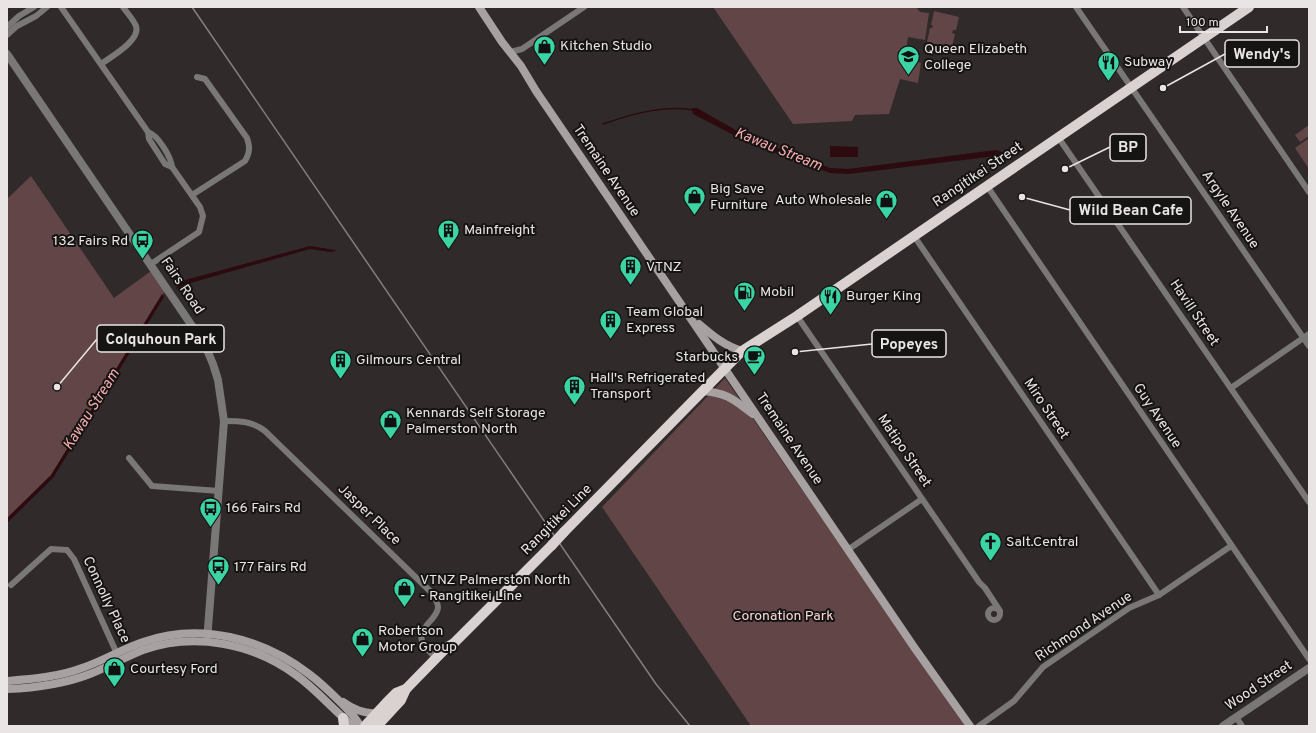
<svg xmlns="http://www.w3.org/2000/svg" width="1316" height="733" viewBox="0 0 1316 733" font-family="Overpass,sans-serif">
<rect width="100%" height="100%" fill="#302a2a"/>
<g fill="#624546">
<polygon points="713,7 916,7 920,12 929,13 925,40 908,37 905,57 921,63 918,83 900,79 889,114 855,115 852,121 793,124"/>
<polygon points="934,11 959,17 956,30 953,30 952,33 955,34 952,47 929,43 927,42 930,28 932,28 933,25 931,25"/>
<polygon points="1309,125 1309,136 1300,142 1295,135"/>
<polygon points="1309,138 1309,169 1295,148"/>
<polygon points="31,176 114,298 151,271 165,291 51,476 7,520 7,199"/>
<polygon points="725,378 965,726 751,726 602,507"/>
</g>
<g fill="#2c0a0d">
<polygon points="692,108 697,108 748,137 830,168 848,169 996,150 1008,154 1002,158 996,156 849,174 830,173 751,144 693,114"/>
<polygon points="830,146 858,147 858,157 830,157"/>
<polygon points="310,246 335,250 336,251 330,252 310,249 180,286 178,282"/>
<polygon points="162,294 164,297 53,478 7,523 7,518 51,475"/>
</g>
<g fill="none" stroke-linecap="round" stroke-linejoin="round">
<g stroke="#2c0a0d" stroke-width="1.5">
<path d="M603 124C632 114 662 105 693 110"/>
<polyline points="177,288 181,285"/>
</g>
<g stroke="#7a7777" stroke-width="6">
<path d="M61 7 148 132 149 139 165 164 172 167C171 157 158 135 148 132"/>
<polyline points="1076,7 1309,346"/>
<polyline points="1183,7 1309,192"/>
<polyline points="7,27 19,16 34,7"/>
<polyline points="7,35 17,26 36,16 47,7"/>
<polyline points="510,52 522,49 584,7"/>
<path d="M101 64C111 57 141 40 136 26 133 19 127 13 123 7"/>
<polyline points="1058,137 1309,502"/>
<polyline points="987,186 1309,659"/>
<path d="M192 195 245 161C250 152 250 147 247 138L205 79 197 77"/>
<polyline points="914,236 1159,595"/>
<polyline points="151,264 199,232 203,216 200,207 172,167"/>
<polyline points="797,316 979,582 985,588 1000,611"/>
<polyline points="1231,388 1309,334"/>
<path d="M224 421C240 421 252 421 265 431L434 595C435 599 438 603 438 607 438 612 435 615 432 619 415 637 420 643 436 658"/>
<polyline points="129,458 152,486 219,491"/>
<polyline points="849,549 922,499"/>
<polyline points="11,585 51,549 67,550 74,559 118,656"/>
<circle cx="994" cy="614" r="6"/>
<polyline points="1236,717 1242,726"/>
<polyline points="979,726 1014,701 1043,667 1129,608 1159,595 1231,546"/>
</g>
<g stroke="#7a7777" stroke-width="8">
<polyline points="7,54 205,345 213,364 218,380 224,421 207,641"/>
<polyline points="1223,726 1309,668"/>
</g>
<g stroke="#a7a1a1" stroke-width="8">
<polyline points="479,7 502,42 521,66 536,91 914,647 970,726"/>
<path d="M699 324C713 336 725 346 742 351"/>
<path d="M703 391C728 393 734 400 753 414"/>
<path d="M7 681C32 679 58 677 82 668 103 661 122 649 143 642 200 622 262 638 309 674 321 683 355 714 360 726"/>
<path d="M7 689C35 688 64 684 90 674 108 667 125 657 143 650 194 632 253 643 296 675 317 690 333 710 353 726"/>
<path d="M343 702C352 709 365 714 376 713"/>
</g>
<g stroke="#dad1d1" stroke-width="10">
<polyline points="564,532 742,351 797,316 1249,7"/>
<polyline points="343,718 344,726"/>
<polyline points="365,726 389,700 396,693 406,689 446,648 454,643 552,545"/>
<polyline points="377,726 401,700 406,689"/>
</g>
<polyline stroke="#847e7e" stroke-width="1.5" points="192,7 656,684 690,726"/>
<polyline stroke="#dad1d1" stroke-width="10" points="552,545 564,532"/>
</g>
<defs>
<symbol id="shop-pin" viewBox="-11 -11 22 30"><path d="M0 17L-7.5 6A9.5 9.5 0 1 1 7.5 6Z" fill="#3bd4a4" stroke="#161313"/><path d="M-5-2.5h2.3a2.7 3.5 0 0 1 5.4 0H5L5.5 6h-11ZM-1.5-2.5h3a1.5 2.3 0 0 0-3 0Z" fill="#111"/></symbol>
<symbol id="school-pin" viewBox="-11 -11 22 30"><path d="M0 17L-7.5 6A9.5 9.5 0 1 1 7.5 6Z" fill="#3bd4a4" stroke="#161313"/><path d="M0-5L7-2L0 1L-7-2ZM-4 1L0 2.5L4 1V4Q0 6-4 4Z" fill="#111"/></symbol>
<symbol id="restaurant-pin" viewBox="-11 -11 22 30"><path d="M0 17L-7.5 6A9.5 9.5 0 1 1 7.5 6Z" fill="#3bd4a4" stroke="#161313"/><path d="M-5-6h1v4h1v-4h1v4h1v-4h1v5L-1.5 .5V6h-2V.5L-5-1ZM5-6V6H3V1.5H1.5Q1.5-4 5-6Z" fill="#111"/></symbol>
<symbol id="building-pin" viewBox="-11 -11 22 30"><path d="M0 17L-7.5 6A9.5 9.5 0 1 1 7.5 6Z" fill="#3bd4a4" stroke="#161313"/><path d="M-4-6H4V6H1V3H-1V6H-4ZM-2.5-4.3h1.7v1.8h-1.7ZM.8-4.3h1.7v1.8H.8ZM-2.5-1h1.7V.8h-1.7ZM.8-1h1.7V.8H.8Z" fill="#111"/></symbol>
<symbol id="bus-pin" viewBox="-11 -11 22 30"><path d="M0 17L-7.5 6A9.5 9.5 0 1 1 7.5 6Z" fill="#3bd4a4" stroke="#161313"/><path d="M-5-6H5V4H4V6H2V4H-2V6H-4V4H-5ZM-3.5-4V0h7V-4ZM-3.5 1.2v1.5H-2V1.2ZM2 1.2v1.5H3.5V1.2Z" fill="#111"/></symbol>
<symbol id="fuel-pin" viewBox="-11 -11 22 30"><path d="M0 17L-7.5 6A9.5 9.5 0 1 1 7.5 6Z" fill="#3bd4a4" stroke="#161313"/><path d="M-5.5-6h7V0h2V4h1.3V-2.5L3-4.5l.8-.8L6-3V5H2.5V1h-1V6h-7ZM-4.2-4.7v3.2H.2V-4.7Z" fill="#111"/></symbol>
<symbol id="cafe-pin" viewBox="-11 -11 22 30"><path d="M0 17L-7.5 6A9.5 9.5 0 1 1 7.5 6Z" fill="#3bd4a4" stroke="#161313"/><path d="M-5.5-4.5H6V0H3Q3 3.5 0 3.5H-2.5Q-5.5 3.5-5.5 0ZM3-3.2v2h1.7v-2ZM-6 4.5H4V6H-6Z" fill="#111"/></symbol>
<symbol id="church-pin" viewBox="-11 -11 22 30"><path d="M0 17L-7.5 6A9.5 9.5 0 1 1 7.5 6Z" fill="#3bd4a4" stroke="#161313"/><path d="M-1.2-6h2.4v3.5h3.3v2.4h-3.3V6h-2.4V-.1h-3.3v-2.4h3.3Z" fill="#111"/></symbol>
</defs>
<g fill-rule="evenodd">
<use href="#shop-pin" x="532" y="34" width="25" height="34"/>
<use href="#school-pin" x="896" y="44" width="25" height="34"/>
<use href="#restaurant-pin" x="1096" y="50" width="25" height="34"/>
<use href="#shop-pin" x="682" y="184" width="25" height="34"/>
<use href="#shop-pin" x="874" y="188" width="25" height="34"/>
<use href="#building-pin" x="436" y="218" width="25" height="34"/>
<use href="#bus-pin" x="130" y="228" width="25" height="34"/>
<use href="#building-pin" x="618" y="254" width="25" height="34"/>
<use href="#fuel-pin" x="732" y="280" width="25" height="34"/>
<use href="#restaurant-pin" x="818" y="284" width="25" height="34"/>
<use href="#building-pin" x="598" y="308" width="25" height="34"/>
<use href="#cafe-pin" x="742" y="344" width="25" height="34"/>
<use href="#building-pin" x="328" y="348" width="25" height="34"/>
<use href="#building-pin" x="562" y="374" width="25" height="34"/>
<use href="#shop-pin" x="378" y="408" width="25" height="34"/>
<use href="#bus-pin" x="198" y="496" width="25" height="34"/>
<use href="#church-pin" x="978" y="530" width="25" height="34"/>
<use href="#bus-pin" x="206" y="554" width="25" height="34"/>
<use href="#shop-pin" x="392" y="576" width="25" height="34"/>
<use href="#shop-pin" x="350" y="626" width="25" height="34"/>
<use href="#shop-pin" x="102" y="656" width="25" height="34"/>
</g>
<g text-anchor="middle" dominant-baseline="central" stroke-width="4" stroke-linejoin="round" paint-order="stroke">
<g font-size="14" fill="#eae5e5" stroke="#161313" text-anchor="start">
<text x="560" y="46">Kitchen Studio</text>
<text x="924" y="49">Queen Elizabeth<tspan x="924" dy="16">College</tspan></text>
<text x="1124" y="62">Subway</text>
<text x="710" y="189">Big Save<tspan x="710" dy="16">Furniture</tspan></text>
<text x="872" y="200" text-anchor="end">Auto Wholesale</text>
<text x="464" y="230">Mainfreight</text>
<text x="128" y="241" text-anchor="end">132 Fairs Rd</text>
<text x="646" y="267">VTNZ</text>
<text x="760" y="292">Mobil</text>
<text x="846" y="296">Burger King</text>
<text x="626" y="312">Team Global<tspan x="626" dy="16">Express</tspan></text>
<text x="738" y="357" text-anchor="end">Starbucks</text>
<text x="356" y="360">Gilmours Central</text>
<text x="590" y="378">Hall's Refrigerated<tspan x="590" dy="16">Transport</tspan></text>
<text x="406" y="413">Kennards Self Storage<tspan x="406" dy="16">Palmerston North</tspan></text>
<text x="226" y="508">166 Fairs Rd</text>
<text x="1006" y="542">Salt.Central</text>
<text x="234" y="567">177 Fairs Rd</text>
<text x="420" y="580">VTNZ Palmerston North<tspan x="420" dy="16">- Rangitikei Line</tspan></text>
<text x="378" y="631">Robertson<tspan x="378" dy="16">Motor Group</tspan></text>
<text x="130" y="669">Courtesy Ford</text>
</g>
<g font-size="14" fill="#eae5e5" stroke="#161313">
<text transform="translate(606 171) rotate(56)">Tremaine Avenue</text>
<text transform="translate(978 175) rotate(-34)">Rangitikei Street</text>
<text transform="translate(1230 210) rotate(56)">Argyle Avenue</text>
<text transform="translate(182 286) rotate(56)">Fairs Road</text>
<text transform="translate(1194 313) rotate(56)">Havill Street</text>
<text transform="translate(1046 409) rotate(56)">Miro Street</text>
<text transform="translate(1157 416) rotate(56)">Guy Avenue</text>
<text transform="translate(789 439) rotate(56)">Tremaine Avenue</text>
<text transform="translate(904 451) rotate(56)">Matipo Street</text>
<text transform="translate(369 515) rotate(44)">Jasper Place</text>
<text transform="translate(557 520) rotate(-45)">Rangitikei Line</text>
<text transform="translate(106 600) rotate(65)">Connolly Place</text>
<text transform="translate(1084 627) rotate(-34)">Richmond Avenue</text>
<text transform="translate(1259 686) rotate(-34)">Wood Street</text>
</g>
<g font-size="14" fill="#f8d9d9" stroke="#161313">
<text x="783" y="616">Coronation Park</text>
</g>
<g font-size="15" font-style="italic" fill="#f5abae" stroke="#161313">
<text transform="translate(778 150) rotate(22)">Kawau Stream</text>
<text transform="translate(92 410) rotate(-58)">Kawau Stream</text>
</g>
</g>
<path fill="none" stroke="#eae5e5" stroke-width="1.5" d="M1163 88L1225 54M1065 169L1110 147M1022 197L1070 210M57 387L97 339M795 352L872 344"/>
<g fill="#eae5e5" stroke="#161313" stroke-width="1.5">
<circle cx="1163" cy="88" r="4"/>
<circle cx="1065" cy="169" r="4"/>
<circle cx="1022" cy="197" r="4"/>
<circle cx="57" cy="387" r="4"/>
<circle cx="795" cy="352" r="4"/>
</g>
<g fill="#161313" stroke="#eae5e5" stroke-width="1.5">
<rect x="1225" y="40" width="74" height="27" rx="4"/>
<rect x="1110" y="134" width="36" height="27" rx="4"/>
<rect x="1070" y="197" width="121" height="27" rx="4"/>
<rect x="97" y="325" width="127" height="27" rx="4"/>
<rect x="872" y="330" width="74" height="27" rx="4"/>
</g>
<g font-size="15" text-anchor="middle" font-weight="bold" fill="#eae5e5">
<text x="1262" y="59">Wendy's</text>
<text x="1128" y="152">BP</text>
<text x="1131" y="215">Wild Bean Cafe</text>
<text x="161" y="344">Colquhoun Park</text>
<text x="909" y="349">Popeyes</text>
</g>
<rect width="1316" height="733" fill="none" stroke="#eae5e5" stroke-width="16"/>
<path d="M1180 26v6h87v-6" fill="none" stroke="#eae5e5" stroke-width="2"/>
<text x="1186" y="26" font-size="12" fill="#eae5e5" stroke="#161313" stroke-width="3" paint-order="stroke">100 m</text>
</svg>
